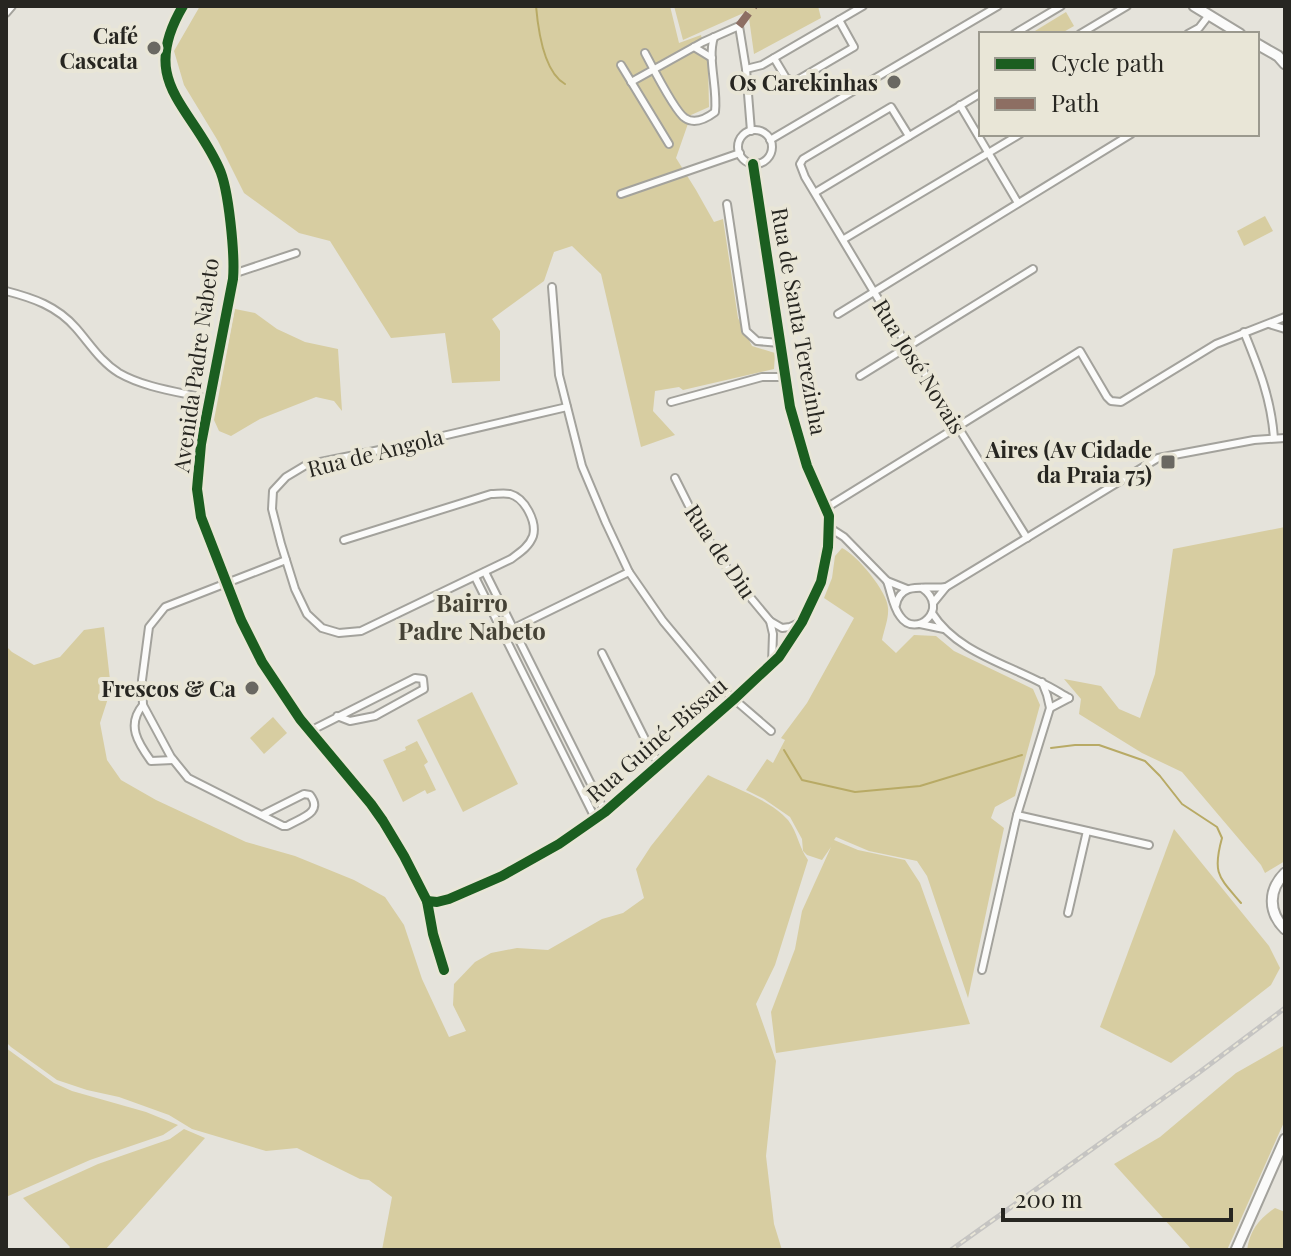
<svg xmlns="http://www.w3.org/2000/svg" width="1291" height="1256" viewBox="0 0 1291 1256" font-family="'Playfair Display',serif">
<rect width="100%" height="100%" fill="#e5e3db"/>
<g fill="#d7cda1">
<polygon points="200,6 670,6 679,43 701,35 708,65 709,107 691,115 676,158 696,190 714,222 723,219 738,318 752,346 775,353 774,369 683,390 679,387 655,391 653,411 675,435 641,447 601,274 572,246 554,252 544,281 492,319 500,331 500,381 452,383 445,333 391,338 330,241 299,233 244,193 218,141 184,85 174,51"/>
<polygon points="674,6 818,6 821,18 754,54 748,11 683,40"/>
<polygon points="1066,12 1074,26 1060,34 1030,34"/>
<polygon points="1265,216 1273,231 1244,246 1237,231"/>
<polygon points="235,309 255,313 277,329 305,342 338,349 342,411 334,401 316,397 260,419 231,436 219,431 214,420"/>
<polygon points="1285,527 1285,861 1265,873 1261,865 1182,772 1142,753 1079,714 1081,699 1064,679 1101,686 1119,709 1140,718 1155,674 1173,549"/>
<path d="M842 548C856 554 888 592 888 608 889 618 884 630 882 640L896 653 914 635 936 636 954 651 1033 689 1040 705 1015 796 995 807 991 818 1004 828 968 998 927 876 917 861 869 851 836 837 834 840 858 850 905 860 920 883 970 1024 776 1053 771 1012 795 949 802 911 831 847 822 860 807 855 803 851 802 839 790 817 764 799 746 790 767 759 773 763 785 740 781 738 807 703 854 618 824 598 832 578 835 556Z"/>
<path d="M104 627 111 689 100 723 107 760 121 780 156 800 246 842 295 856 354 880 385 897 404 925 422 979 449 1037 466 1031 453 1005 454 984 475 962 491 953 517 948 548 950 602 919 623 913 644 898 636 869 651 846 708 775C732 787 771 800 788 820 798 833 799 848 808 860L775 965 756 1004 776 1061 766 1156 774 1224 782 1250H382L392 1197 369 1180 360 1179 297 1148 266 1151 192 1129 169 1115 119 1097 87 1090 57 1080 11 1047 6 1042V646L12 652 34 665 60 657 84 630Z"/>
<polygon points="472,692 518,784 463,812 417,720"/>
<polygon points="273,717 287,733 264,754 250,738"/>
<polygon points="417,741 428,762 424,765 436,790 427,794 425,790 403,802 383,760 406,750 405,747"/>
<polygon points="1174,829 1269,946 1280,968 1271,985 1171,1063 1100,1027"/>
<polygon points="1285,1045 1285,1120 1227,1250 1192,1250 1114,1164 1160,1137 1236,1073"/>
<polygon points="6,1048 54,1083 72,1091 146,1112 178,1125 163,1135 90,1160 6,1197"/>
<polygon points="184,1129 205,1138 105,1250 68,1250 70,1247 23,1198 98,1164 170,1139"/>
<path d="M1275 1208 1285 1212V1250H1247C1250 1230 1259 1219 1275 1208Z"/>
</g>
<g fill="none" stroke-linecap="round" stroke-linejoin="round">
<g stroke="#b8aa65" stroke-width="2">
<path d="M536 6C538 29 544 72 565 84"/>
<path d="M1051 748 1075 745H1099L1145 761 1160 776 1182 804 1217 827 1222 838C1212 874 1219 877 1241 903"/>
<polyline points="784,750 802,780 855,792 920,786 1022,755"/>
</g>
<defs>
<g id="street">
<path d="M183 6C138 82 190 104 219 168 229 189 235 256 233 279L201 444 197 489 201 517 241 620 262 662 300 719 371 804 383 821 404 856 427 901 433 934 444 970"/>
<polyline points="6,13 12,6"/>
<polyline points="1014,34 1061,6"/>
<polyline points="1080,34 1127,6"/>
<polyline points="1188,34 1199,28 1209,15"/>
<polyline points="694,47 712,58"/>
<path d="M645 53C652 66 675 112 685 118 695 125 707 118 715 112 718 88 707 59 714 37"/>
<polyline points="774,58 786,78 794,82 854,47 839,20"/>
<polyline points="621,65 669,144"/>
<polyline points="746,69 762,65 863,6"/>
<polyline points="631,82 703,42 739,26 746,69 751,131"/>
<polyline points="960,105 1018,203"/>
<circle cx="755" cy="147" r="17"/>
<polyline points="909,136 891,107 803,159 800,164 805,177 874,292 1027,538"/>
<polyline points="770,140 998,6"/>
<polyline points="816,192 981,93"/>
<polyline points="621,194 740,153"/>
<polyline points="727,204 746,331 757,341 780,343"/>
<polyline points="844,239 1020,134"/>
<polyline points="233,274 296,253"/>
<polyline points="552,287 559,375 582,466 606,523 629,572 663,621 713,681 771,731"/>
<path d="M6 291C33 298 57 306 76 328 90 344 101 362 119 373 145 388 180 392 209 399"/>
<polyline points="838,314 1131,134"/>
<polyline points="1269,324 1285,329"/>
<path d="M1244 332C1259 369 1271 398 1274 438"/>
<polyline points="860,376 1033,269"/>
<polyline points="671,402 762,377 785,377"/>
<polyline points="675,478 697,522 731,574 770,621 782,628 790,627 799,623"/>
<polyline points="826,508 1080,351 1107,397 1111,401 1121,402 1216,344 1285,317"/>
<polyline points="830,528 844,537 887,581 907,589"/>
<path d="M344 540 491 494C497 494 504 493 510 494 525 498 537 522 533 536 529 547 519 553 511 559L361 631 339 633 322 628 307 614 295 589 281 544 272 509 273 491 286 477 306 465 404 445 567 407"/>
<polyline points="485,572 605,812"/>
<polyline points="475,577 595,818"/>
<path d="M887 581C891 592 893 607 900 616 916 640 951 608 922 588"/>
<polyline points="933,603 946,587 1158,458 1254,440 1285,438"/>
<path d="M896 605C901 580 927 590 946 587"/>
<path d="M932 613C956 651 1004 663 1042 683 1051 687 1060 693 1069 698"/>
<polyline points="770,621 773,634 772,664"/>
<polyline points="920,624 944,629"/>
<polyline points="510,630 629,572"/>
<polyline points="602,653 654,757 662,763"/>
<path d="M143 705C126 725 138 743 151 761L173 760"/>
<polyline points="1050,708 1069,698"/>
<polyline points="310,731 415,678 423,679 424,689 375,716 350,721 337,716"/>
<path d="M262 815 304 794 310 795C324 813 300 818 287 826H283L188 778 171 757 143 705 142 680 149 627 165 607 286 560"/>
<polyline points="1017,815 1149,845"/>
<polyline points="427,901 437,902 449,899 502,876 559,844 605,812 733,700 779,657 802,622 821,582 828,547 829,516 807,466 790,407 753,164"/>
<polyline points="1068,913 1087,831"/>
<polyline points="982,970 1017,815 1050,708 1047,695 1042,682"/>
</g>
<g id="secondary">
<polyline points="1194,6 1240,34"/>
<polyline points="1257,44 1278,56 1285,64"/>
<path d="M1285 873C1268 890 1268 912 1285 929"/>
<polyline points="1236,1250 1285,1139"/>
</g>
</defs>
<use href="#street" stroke="#a3a29c" stroke-width="10"/>
<use href="#secondary" stroke="#a3a29c" stroke-width="13"/>
<use href="#street" stroke="#fbfbfa" stroke-width="6"/>
<use href="#secondary" stroke="#fbfbfa" stroke-width="9"/>
<defs>
<polyline id="rail" points="951,1250 1197,1074 1285,1008"/>
</defs>
<use href="#rail" stroke="#c5c4c2" stroke-width="5"/>
<use href="#rail" stroke="#e9e6d7" stroke-width="2" stroke-dasharray="6" stroke-linecap="butt"/>
<polyline stroke="#8d6e63" stroke-width="8" stroke-dasharray="16 8" stroke-linecap="butt" points="739,26 754,6"/>
<defs>
<g id="cycleway">
<path d="M183 6C138 82 190 104 219 168 229 189 235 256 233 279L201 444 197 489 201 517 241 620 262 662 300 719 371 804 383 821 404 856 427 901 433 934 444 970"/>
<polyline points="427,901 437,902 449,899 502,876 559,844 605,812 733,700 779,657 802,622 821,582 828,547 829,516 807,466 790,407 753,164"/>
</g>
</defs>
<use href="#cycleway" stroke="#e9e6d7" stroke-width="15"/>
<use href="#cycleway" stroke="#1b5e20" stroke-width="10"/>
</g>
<g fill="#6a6862" stroke="#e9e6d7" stroke-width="3">
<circle cx="154" cy="48" r="8"/>
<circle cx="894" cy="82" r="8"/>
<rect x="1160" y="454" width="16" height="16" rx="4"/>
<circle cx="252" cy="688" r="8"/>
</g>
<g text-anchor="middle" dominant-baseline="central" stroke-width="8" stroke-linejoin="round" paint-order="stroke">
<g font-size="22" font-weight="bold" fill="#272621" stroke="#e9e6d7" text-anchor="end">
<text x="138" y="35">Café<tspan x="138" dy="25">Cascata</tspan></text>
<text x="878" y="82">Os Carekinhas</text>
<text x="1152" y="449">Aires (Av Cidade<tspan x="1152" dy="25">da Praia 75)</tspan></text>
<text x="236" y="688">Frescos &amp; Ca</text>
</g>
<g font-size="22" fill="#272621" stroke="#e9e6d7">
<text transform="translate(800 321) rotate(80)">Rua de Santa Terezinha</text>
<text transform="translate(195 365) rotate(-82)">Avenida Padre Nabeto</text>
<text transform="translate(920 366) rotate(58)">Rua José Novais</text>
<text transform="translate(375 452) rotate(-14)">Rua de Angola</text>
<text transform="translate(721 551) rotate(56)">Rua de Diu</text>
<text transform="translate(656 739) rotate(-41)">Rua Guiné-Bissau</text>
</g>
<g font-size="24" font-weight="bold" fill="#454236" stroke="#e9e6d7">
<text x="472" y="602">Bairro<tspan x="472" dy="28">Padre Nabeto</tspan></text>
</g>
</g>
<rect width="1291" height="1256" fill="none" stroke="#272621" stroke-width="16"/>
<rect x="979" y="32" width="280" height="104" fill="#e9e6d7" stroke="#9b998e" stroke-width="2"/>
<rect x="995" y="58" width="40" height="12" fill="#1b5e20" stroke="#9b998e" stroke-width="2"/>
<text x="1051" y="72" font-size="24" fill="#272621">Cycle path</text>
<rect x="995" y="98" width="40" height="12" fill="#8d6e63" stroke="#9b998e" stroke-width="2"/>
<text x="1051" y="112" font-size="24" fill="#272621">Path</text>
<path d="M1003 1208v12h228v-12" fill="none" stroke="#272621" stroke-width="4"/>
<text x="1015" y="1208" font-size="24" fill="#272621" stroke="#e9e6d7" stroke-width="6" paint-order="stroke">200 m</text>
</svg>
